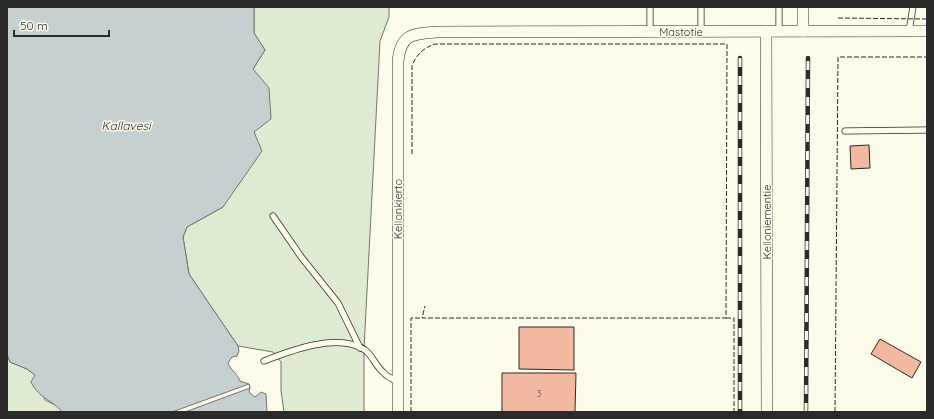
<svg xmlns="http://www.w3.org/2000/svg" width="934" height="419" viewBox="0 0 934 419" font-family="Quicksand,sans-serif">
<rect width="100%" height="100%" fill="#fdfbea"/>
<g fill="#deebd1" stroke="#74746e">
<polygon points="254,7 389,7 389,17 380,41 364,349 364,412 284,412 281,391 281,362 273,352 238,346 189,274 183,237 187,227 223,207 254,132 253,69 265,50 254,33"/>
<polygon points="7,354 10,362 27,369 35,375 45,400 59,407 62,412 7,412"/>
</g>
<path fill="#c7d0d0" stroke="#74746e" d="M7 7H254V33L265 50 253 69 269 88 271 119 254 132 262 151 223 207 187 227 183 237 189 274 238 346 239 351 237 356 232 357 228 363C231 371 237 373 240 381L249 384 250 388 249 392 255 397 261 392 266 394 267 412H62C52 399 40 400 31 382L35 375 27 369 10 362 7 354Z"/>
<polygon fill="#fdfbea" stroke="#74746e" points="249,384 250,388 185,412 172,412"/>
<g fill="#f2b8a0" stroke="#2b2b2b">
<polygon points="869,145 870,168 851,169 850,146"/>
<polygon points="519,327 574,327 574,370 519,369"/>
<polygon points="880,339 921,362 912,378 871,354"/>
<polygon points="502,373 576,373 575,412 502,412"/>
</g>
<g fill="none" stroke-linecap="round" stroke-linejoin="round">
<defs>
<g id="lane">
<polyline points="650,7 650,32"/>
<polyline points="701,7 701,32"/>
<polyline points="779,7 779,31"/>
<polyline points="909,31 913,7"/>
<polyline points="845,131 927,130"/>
<polyline points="273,216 302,258 338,303 360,348"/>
<path d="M264 361C290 351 338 332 365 350 373 356 376 367 384 373 387 377 393 379 397 381"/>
</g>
<g id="street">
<polyline points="803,7 803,31"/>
<polyline points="766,31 767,412"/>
<path d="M398 412V61C401 34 412 34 436 32L927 31"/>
</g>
</defs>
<use href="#lane" stroke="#2b2b2b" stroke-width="7"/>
<use href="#street" stroke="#2b2b2b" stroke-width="12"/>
<use href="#lane" stroke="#fdfbea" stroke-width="5.5"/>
<use href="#street" stroke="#fdfbea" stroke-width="11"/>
<defs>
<g id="rail">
<polyline points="740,58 740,412"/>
<polyline points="806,412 808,58"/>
</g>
</defs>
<use href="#rail" stroke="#2b2b2b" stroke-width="4.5"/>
<use href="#rail" stroke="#fdfbea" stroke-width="3" stroke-dasharray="9" stroke-linecap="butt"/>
<g stroke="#2b2b2b" stroke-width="1" stroke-dasharray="5 2" stroke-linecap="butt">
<polyline points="838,18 927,19"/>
<path d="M412 154V66C416 55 423 48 435 44H727L726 318H422L425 306"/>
<polyline points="726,318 734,318 734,412"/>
<polyline points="411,412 411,318 422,318"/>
<polyline points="835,412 838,57 927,57"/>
</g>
</g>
<g text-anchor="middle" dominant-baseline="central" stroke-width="3" stroke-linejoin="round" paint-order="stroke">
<g font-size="9" fill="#5d4e48">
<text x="539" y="393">3</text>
</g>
<g font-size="11" fill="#2b2b2b" stroke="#fdfbea">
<text x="681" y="32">Mastotie</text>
<text transform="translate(398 209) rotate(-90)">Kellonkierto</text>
<text transform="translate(767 222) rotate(-90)">Kelloniementie</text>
</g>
<g font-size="12" font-style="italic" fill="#2b2b2b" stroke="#fdfbea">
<text x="126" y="125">Kallavesi</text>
</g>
</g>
<rect width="934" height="419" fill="none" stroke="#2b2b2b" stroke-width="16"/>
<path d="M14 30v6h95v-6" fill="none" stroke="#2b2b2b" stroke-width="2"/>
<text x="20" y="30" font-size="12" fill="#2b2b2b" stroke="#fdfbea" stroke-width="3" paint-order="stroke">50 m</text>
</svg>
